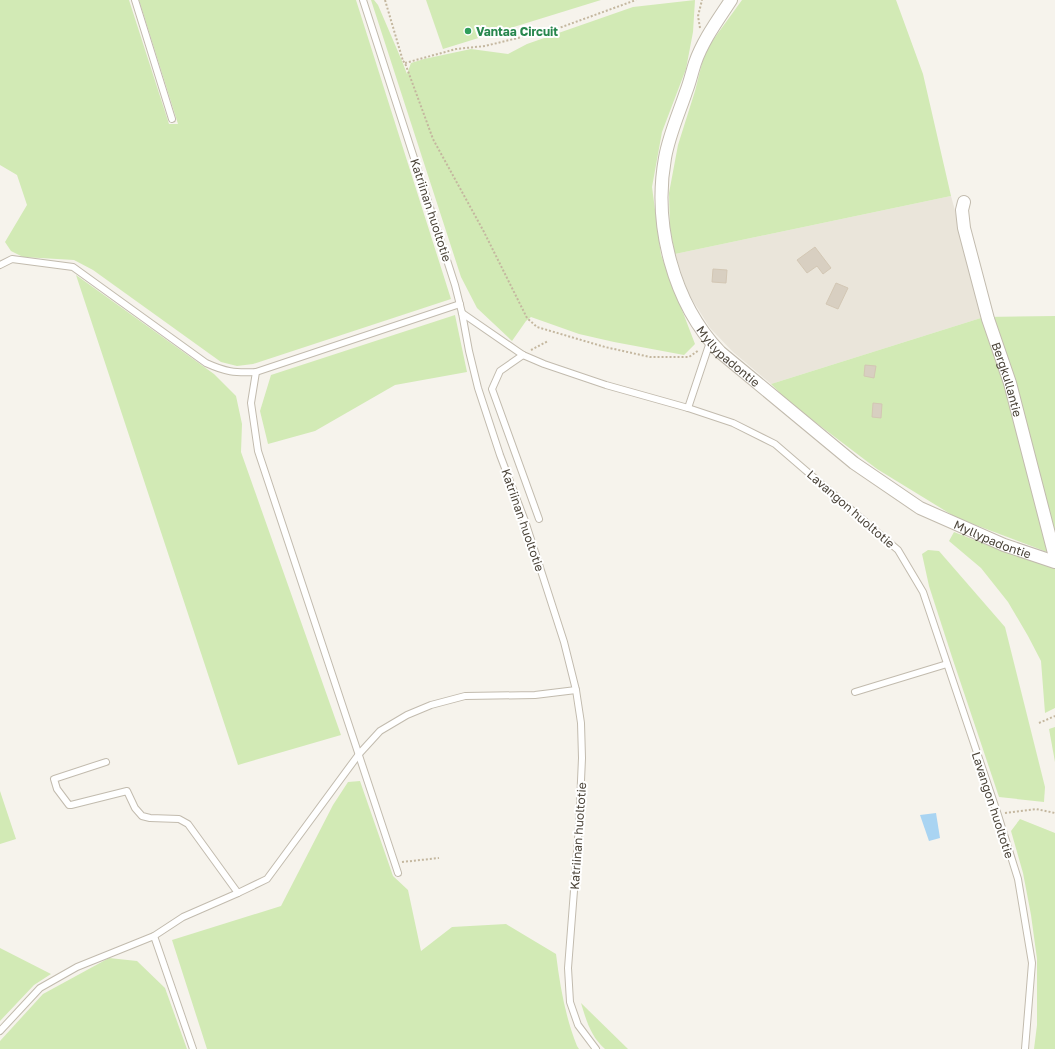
<svg xmlns="http://www.w3.org/2000/svg" width="1055" height="1049" viewBox="0 0 1055 1049" font-family="'Golos Text',sans-serif">
<rect width="100%" height="100%" fill="#f6f3ec"/>
<polygon fill="#eae5da" points="951,196 984,317 771,384 733,352 710,328 688,293 675,254"/>
<g fill="#d2eab5">
<polygon points="0,0 129,0 169,124 178,124 139,0 356,0 451,299 253,364 237,366 221,362 93,270 74,260 23,257 11,251 5,242 27,205 17,175 0,165"/>
<polygon points="371,0 374,0 378,5 402,61 407,74 411,63 424,59 471,49 508,54 527,44 633,7 695,0 693,32 686,69 662,132 652,187 661,255 695,344 684,355 614,342 579,334 531,317 526,321 512,341 477,308 461,277"/>
<polygon points="426,0 601,0 443,49"/>
<polygon points="742,0 896,0 923,74 951,196 675,254 670,229 669,193 678,145 695,91 705,51"/>
<polygon points="76,275 214,374 236,396 242,424 241,452 341,735 238,765"/>
<polygon points="455,315 467,372 395,385 315,431 268,444 260,411 271,375"/>
<polygon points="1055,316 1055,555 957,518 877,469 790,403 771,384 984,317"/>
<polygon points="954,532 995,548 1055,568 1055,708 1045,713 1041,661 1028,636 1008,602 981,568 949,541"/>
<polygon points="928,550 939,551 1005,627 1045,787 1044,802 999,797 953,660 929,586 922,554"/>
<polygon points="1055,727 1055,762 1049,729"/>
<path d="M360 781 393 876 408 890 421 951 452 927 506 924 556 954C560 986 565 1016 577 1046L579 1049H207L172 940 281 906 333 805 348 782Z"/>
<polygon points="0,791 16,839 0,844"/>
<polygon points="1020,819 1055,833 1055,1049 1034,1049 1037,1025 1037,959 1031,915 1023,873 1011,831"/>
<polygon points="0,948 51,974 34,985 0,1021"/>
<polygon points="109,958 137,961 165,988 187,1049 0,1049 0,1041 43,994"/>
<path d="M581 1003 628 1049H605C591 1037 586 1020 581 1003Z"/>
</g>
<polygon fill="#a9d4f2" points="936,813 940,838 929,841 920,815"/>
<g fill="#d8cfc1" stroke="#d3c7b4">
<polygon points="815,247 831,268 823,274 817,266 807,273 797,260"/>
<polygon points="713,269 727,270 726,283 712,282"/>
<polygon points="836,283 848,288 838,309 826,304"/>
<polygon points="865,365 876,366 874,378 864,376"/>
<polygon points="873,403 882,404 881,418 872,417"/>
</g>
<g fill="none" stroke-linecap="round" stroke-linejoin="round">
<defs>
<g id="service">
<polyline points="135,0 172,119"/>
<polyline points="363,0 455,285 462,313 469,351 478,388 500,455 525,521 564,642 576,690 581,723 582,758 579,826 568,968 570,1002 578,1025 596,1049"/>
<path d="M0 265 12 259 73 267 206 363C226 372 234 373 256 372L460 304"/>
<polyline points="462,313 523,355 544,364 606,385 688,408 733,423 775,444 898,550 923,592 998,815 1018,879 1032,963 1025,1049"/>
<polyline points="523,355 500,371 492,389 539,519"/>
<polyline points="256,372 251,403 258,451 398,873"/>
<polyline points="688,408 710,342"/>
<polyline points="855,692 947,664"/>
<polyline points="238,893 267,879 359,754 380,731 407,715 431,705 465,696 535,695 576,690"/>
<polyline points="154,936 193,1049"/>
<polyline points="0,1031 40,988 77,967 154,936 183,917 238,893 188,824 179,819 150,818 142,816 135,808 127,791 71,805 69,805 57,789 54,779 106,762"/>
</g>
<g id="minor">
<path id="s1" d="M731 0C718 20 703 40 695 63 692 72 690 82 686 92 679 113 669 135 665 158 653 224 673 303 720 352L854 463 920 508 1004 545 1055 562"/>
<path id="s2" d="M964 202 962 210 964 228 988 319 1010 383 1055 557"/>
</g>
</defs>
<use href="#service" stroke="#c2bbae" stroke-width="8"/>
<use href="#minor" stroke="#c2bbae" stroke-width="14"/>
<g stroke="#c4b79f" stroke-width="2" stroke-dasharray="2 2" stroke-linecap="butt">
<polyline points="385,0 403,61"/>
<polyline points="700,28 698,16 702,0"/>
<polyline points="403,61 405,63 433,139 484,232 527,318 537,327 605,347 650,357 689,357 699,350"/>
<polyline points="405,63 456,49 485,46 559,28 636,0"/>
<polyline points="531,350 548,341"/>
<polyline points="1039,723 1055,716"/>
<polyline points="1005,813 1036,809 1055,813"/>
<polyline points="402,862 439,858"/>
</g>
<use href="#service" stroke="#fff" stroke-width="6"/>
<use href="#minor" stroke="#fff" stroke-width="12"/>
</g>
<circle fill="#2e9e5b" stroke="#fff" stroke-width="1.5" cx="468" cy="31" r="4"/>
<g text-anchor="middle" dominant-baseline="central" stroke-width="4" stroke-linejoin="round" paint-order="stroke">
<g font-size="12" font-weight="bold" fill="#27864d" stroke="#fff" text-anchor="start">
<text x="476" y="31">Vantaa Circuit</text>
</g>
<g font-size="12" fill="#4b4439" stroke="#fff">
<text transform="translate(431 210) rotate(72)">Katriinan huoltotie</text>
<text stroke="none"><textPath href="#s1" startOffset="390">Myllypadontie</textPath></text>
<text stroke="none"><textPath href="#s2" startOffset="184">Bergkullantie</textPath></text>
<text transform="translate(851 509) rotate(41)">Lavangon huoltotie</text>
<text transform="translate(523 520) rotate(71)">Katriinan huoltotie</text>
<text stroke="none"><textPath href="#s1" startOffset="714">Myllypadontie</textPath></text>
<text transform="translate(993 805) rotate(72)">Lavangon huoltotie</text>
<text transform="translate(578 836) rotate(-86)">Katriinan huoltotie</text>
</g>
</g>
</svg>
